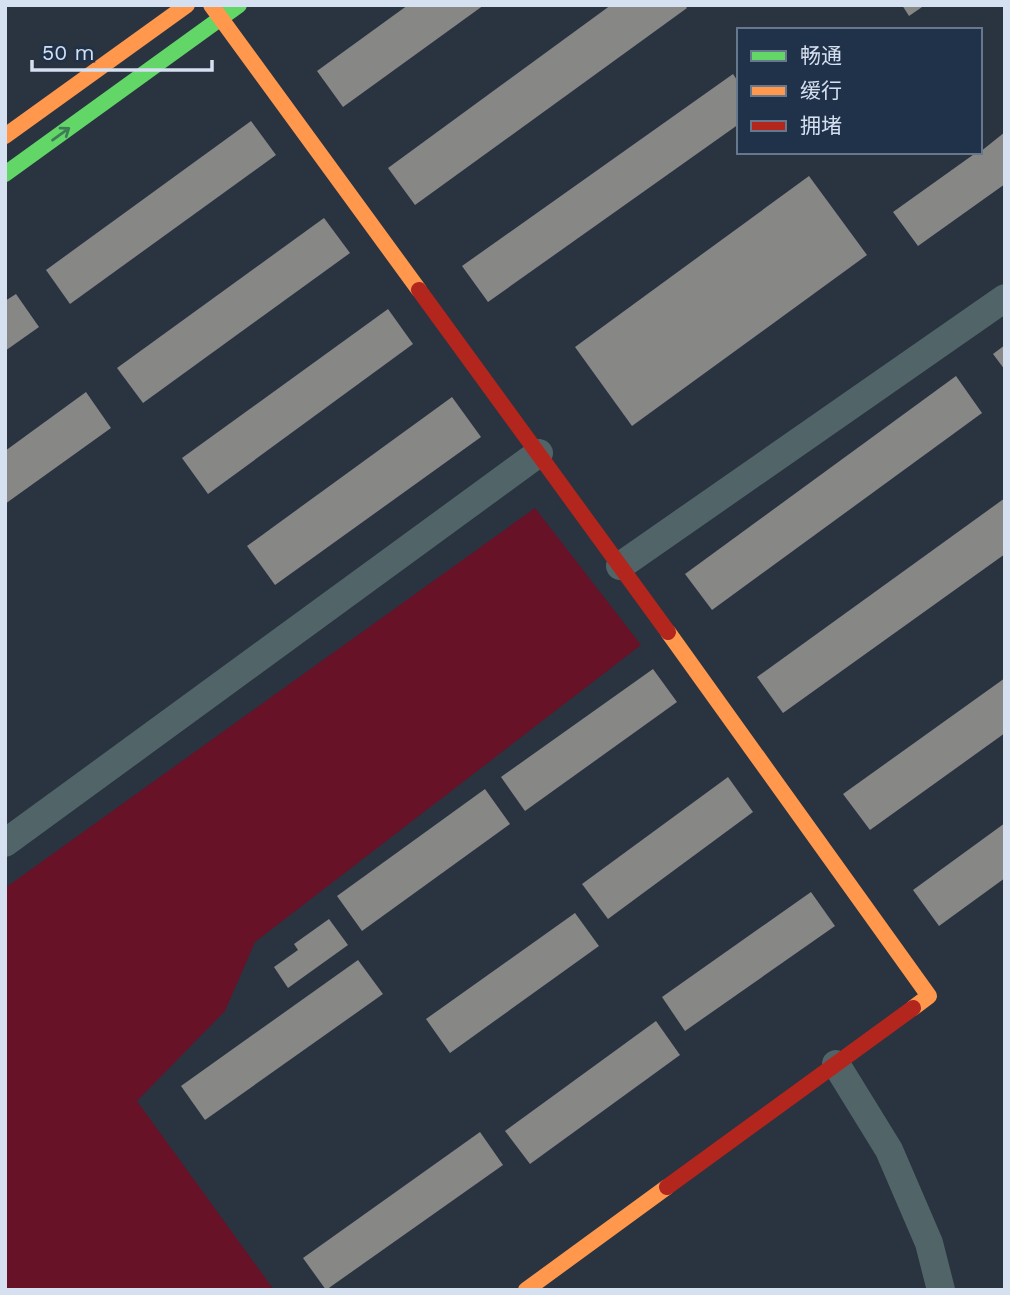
<svg xmlns="http://www.w3.org/2000/svg" width="1010" height="1295" viewBox="0 0 1010 1295" font-family="'Work Sans','Noto Sans SC',sans-serif">
<rect width="100%" height="100%" fill="#2a3340"/>
<polygon fill="#681227" points="535,508 641,645 255,942 225,1011 137,1101 274,1290 5,1290 5,888"/>
<g fill="#878786">
<polygon points="408,5 484,5 343,107 317,71"/>
<polygon points="611,5 685,5 687,8 415,205 388,168"/>
<polygon points="902,5 925,5 909,16"/>
<polygon points="733,74 739,83 739,124 488,302 462,266"/>
<polygon points="251,121 276,155 70,304 46,270"/>
<polygon points="1005,132 1005,184 918,246 893,212 977,152 980,152"/>
<polygon points="809,176 867,255 632,426 575,347"/>
<polygon points="324,218 350,253 143,403 117,368"/>
<polygon points="16,294 39,327 5,351 5,301"/>
<polygon points="388,309 413,344 208,494 182,458"/>
<polygon points="1005,345 1005,370 993,354"/>
<polygon points="956,376 982,413 712,610 685,574"/>
<polygon points="86,392 111,428 5,504 5,451"/>
<polygon points="452,397 481,437 275,585 247,546"/>
<polygon points="1005,498 1005,554 783,713 757,677"/>
<polygon points="653,669 677,702 525,811 501,777"/>
<polygon points="1005,678 1005,733 870,830 843,794"/>
<polygon points="728,777 753,812 608,919 582,884"/>
<polygon points="485,789 510,824 362,931 337,896"/>
<polygon points="1005,823 1005,878 939,926 913,890"/>
<polygon points="811,892 835,926 685,1031 662,997"/>
<polygon points="575,913 599,946 450,1053 426,1019"/>
<polygon points="329,919 348,945 288,988 274,967 298,950 294,944"/>
<polygon points="358,960 383,994 205,1120 181,1086"/>
<polygon points="656,1021 680,1055 530,1164 505,1131"/>
<polygon points="480,1132 503,1165 326,1290 303,1258"/>
</g>
<g fill="none" stroke-linecap="round" stroke-linejoin="round">
<g stroke="#516568" stroke-width="28">
<polyline points="620,566 1005,298"/>
<polyline points="5,843 539,453"/>
<polyline points="836,1064 889,1150 929,1243 941,1290"/>
</g>
<polyline stroke="#63d668" stroke-width="16" points="5,174 239,5"/>
<g stroke="#ff974d" stroke-width="16">
<polyline points="211,5 419,290"/>
<polyline points="5,136 187,5"/>
<polyline points="668,632 929,996 913,1008"/>
<polyline points="526,1290 667,1187"/>
</g>
<g stroke="#b3261e" stroke-width="16">
<polyline points="419,290 668,632"/>
<polyline points="667,1187 913,1008"/>
</g>
</g>
<defs><path id="oneway-shaft" d="M-6 0H5M1.5-3L5.5 0L1.5 3" fill="none" stroke-width="1.6" stroke-linecap="round" stroke-linejoin="round" transform="scale(1.75)"/></defs>
<use stroke="#3e7c58" href="#oneway-shaft" transform="translate(61 134) rotate(-36)"/>
<rect width="1010" height="1295" fill="none" stroke="#d5e0f0" stroke-width="14"/>
<rect x="737" y="28" width="245" height="126" fill="#20324a" stroke="#68788c" stroke-width="2"/>
<rect x="751" y="51" width="35" height="10" fill="#63d668" stroke="#68788c" stroke-width="2"/>
<text x="800" y="63" font-size="21" fill="#d5e0f0">畅通</text>
<rect x="751" y="86" width="35" height="10" fill="#ff974d" stroke="#68788c" stroke-width="2"/>
<text x="800" y="98" font-size="21" fill="#d5e0f0">缓行</text>
<rect x="751" y="121" width="35" height="10" fill="#b3261e" stroke="#68788c" stroke-width="2"/>
<text x="800" y="133" font-size="21" fill="#d5e0f0">拥堵</text>
<path d="M32 60v10h180v-10" fill="none" stroke="#d5e0f0" stroke-width="3.5"/>
<text x="42" y="60" font-size="21" fill="#d5e0f0" stroke="#20324a" stroke-width="5" paint-order="stroke">50 m</text>
</svg>
